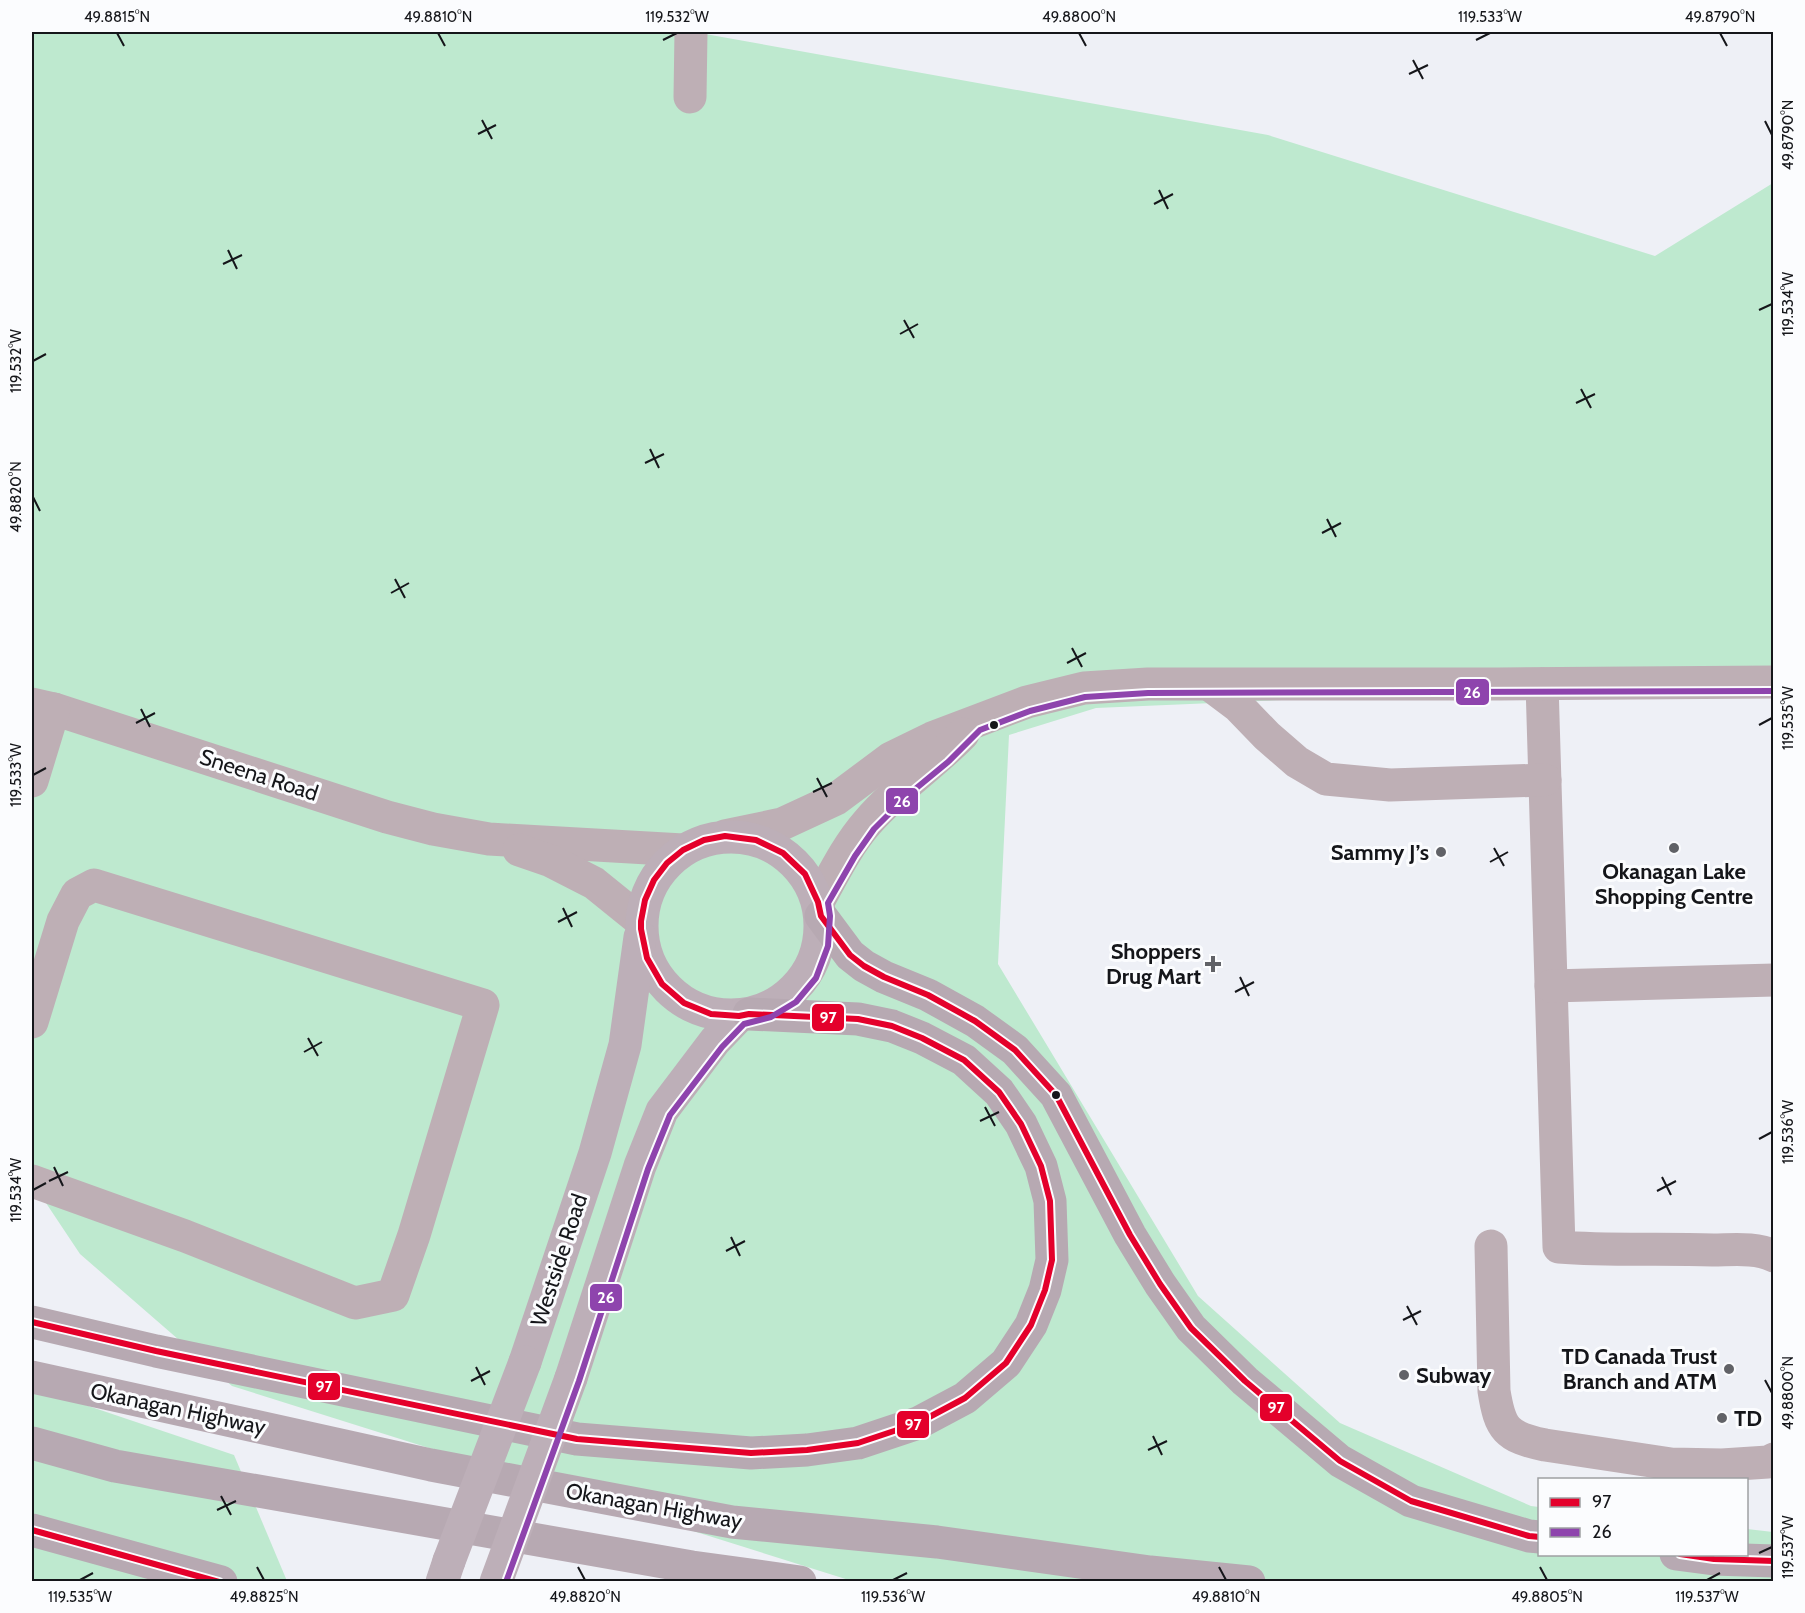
<svg xmlns="http://www.w3.org/2000/svg" width="1805" height="1613" viewBox="0 0 1805 1613" font-family="Cabin,sans-serif">
<rect width="100%" height="100%" fill="#eef0f6"/>
<g fill="#bee9cf">
<polygon points="32,32 694,32 1268,135 1655,256 1773,183 1773,679 1096,708 1009,735 998,964 1198,1296 1340,1423 1531,1506 1539,1507 1540,1554 1746,1554 1747,1529 1773,1532 1773,1581 852,1581 232,1386 80,1254 32,1182"/>
<polygon points="32,1387 234,1455 287,1581 32,1582"/>
</g>
<g fill="none" stroke-linecap="round" stroke-linejoin="round">
<g stroke="#beafb5" stroke-width="33">
<polyline points="690,97 691,32"/>
<path d="M1542 684 1559 1247C1610 1251 1662 1248 1713 1250 1732 1250 1756 1247 1774 1256"/>
<polyline points="1210,685 1238,706 1267,736 1297,762 1326,779 1390,785 1545,780"/>
<polyline points="32,704 54,709 387,817 433,829 489,839 683,850"/>
<polyline points="32,781 54,709"/>
<polyline points="725,836 782,824 836,799 891,758 932,738 1027,702 1084,688 1148,684 1499,684 1774,682"/>
<polyline points="519,850 551,861 594,883 641,921"/>
<path d="M818 902C833 875 847 846 867 823 896 789 933 765 963 734"/>
<polyline points="1551,986 1774,980"/>
<polyline points="32,1022 63,921 77,894 94,885 483,1005 414,1235 393,1295 355,1303 185,1236 32,1181"/>
<path d="M1491 1246 1494 1391C1500 1429 1506 1437 1545 1445L1671 1464 1722 1465 1768 1462 1774 1459"/>
</g>
<g stroke="#bdafb8" stroke-width="33">
<circle cx="731" cy="926" r="89"/>
<polyline points="525,1362 595,1153 625,1045 640,937"/>
<polyline points="571,1378 640,1166 662,1111 715,1041 739,1016"/>
<polyline points="442,1582 449,1561"/>
</g>
<g stroke="#b7a9b2" stroke-width="33">
<polyline points="821,916 850,955 864,966 884,977 928,995 975,1021 1015,1050 1056,1095 1130,1235 1160,1284 1191,1328 1245,1381 1340,1461 1411,1501 1529,1536 1540,1537"/>
<polyline points="32,1322 156,1351 577,1439 751,1453 807,1450 858,1443 918,1423 965,1398 1006,1363 1031,1325 1045,1290 1052,1260 1050,1201 1041,1166 1021,1124 999,1092 964,1060 922,1038 892,1026 858,1019 749,1014"/>
<polyline points="32,1377 431,1465 732,1522 937,1542 1150,1572 1249,1582"/>
<polyline points="32,1443 115,1466 692,1567 800,1582"/>
<polyline points="32,1530 221,1582"/>
<polyline points="1676,1554 1714,1559 1774,1561"/>
</g>
<g stroke="#bdafb8" stroke-width="33">
<polyline points="449,1561 525,1362"/>
<polyline points="496,1582 571,1378"/>
</g>
<defs>
<g id="bus-1">
<polyline points="32,1322 156,1351 577,1439 751,1453 807,1450 858,1443 918,1423 965,1398 1006,1363 1031,1325 1045,1290 1052,1260 1050,1201 1041,1166 1021,1124 999,1092 964,1060 922,1038 892,1026 858,1019 749,1014 739,1016 711,1014 684,1003 662,984 647,958 641,929 641,921 645,900 654,880 667,863 683,850 704,840 725,836 756,840 783,853 805,874 818,902 821,916 850,955 864,966 884,977 928,995 975,1021 1015,1050 1056,1095 1130,1235 1160,1284 1191,1328 1245,1381 1340,1461 1411,1501 1529,1536 1540,1537"/>
<polyline points="32,1530 219,1582"/>
<polyline points="1680,1554 1714,1559 1774,1561"/>
</g>
<polyline id="bus-2" points="506,1582 579,1381 648,1169 670,1115 722,1047 744,1024 771,1017 796,1002 816,978 828,946 830,916 828,903 855,856 874,829 908,795 948,762 980,730 1030,711 1085,697 1148,693 1774,691"/>
</defs>
<use href="#bus-1" stroke="#fbfcfe" stroke-width="10"/>
<use href="#bus-2" stroke="#fbfcfe" stroke-width="10"/>
<use href="#bus-1" stroke="#e4002b" stroke-width="6"/>
<use href="#bus-2" stroke="#8e44ad" stroke-width="6"/>
</g>
<path fill="none" stroke="#15161a" stroke-width="2" d="M117 33 124 46M438 33 445 46M1079 33 1086 46M1720 33 1727 46M663 40 677 33M1476 40 1490 33M1413 60 1423 79M1409 74 1428 65M482 120 492 139M1765 121 1772 135M478 134 496 125M1159 190 1168 209M1154 204 1173 194M228 250 237 269M223 264 242 255M1759 310 1772 304M904 320 914 338M900 334 918 324M33 361 46 354M1581 389 1591 408M1576 403 1595 394M650 449 659 468M645 463 664 454M33 497 40 511M1327 519 1336 537M1322 533 1341 523M395 579 405 598M391 593 409 583M1072 648 1082 667M1067 663 1086 653M141 709 150 727M136 723 155 713M1759 725 1772 718M33 775 46 768M817 778 827 797M813 792 832 783M1494 848 1504 866M1490 862 1508 852M563 908 572 927M558 922 577 912M1240 977 1249 996M1235 992 1254 982M308 1038 318 1056M304 1052 322 1042M985 1107 995 1126M980 1121 999 1112M1759 1139 1772 1132M54 1167 63 1186M1662 1177 1671 1195M49 1181 68 1172M33 1190 46 1183M1657 1191 1676 1181M731 1237 740 1256M726 1251 745 1241M1407 1306 1417 1325M1403 1320 1421 1311M476 1367 485 1385M1765 1380 1772 1393M471 1381 490 1371M1153 1436 1162 1455M1148 1450 1167 1441M221 1496 231 1515M217 1510 236 1501M1759 1553 1772 1547M257 1567 264 1580M578 1567 585 1580M1219 1567 1226 1580M1540 1567 1547 1580M80 1580 93 1573M893 1580 907 1573M1707 1580 1720 1573"/>
<g fill="#15161a" stroke="#fbfcfe" stroke-width="2">
<circle cx="994" cy="725" r="5"/>
<circle cx="1056" cy="1095" r="5"/>
</g>
<g fill="#616267" stroke="#fbfcfe" stroke-width="2">
<circle cx="1674" cy="848" r="6"/>
<circle cx="1441" cy="852" r="6"/>
<path d="M1210 955h6v6h6v6h-6v6h-6v-6h-6v-6h6z"/>
<circle cx="1729" cy="1369" r="6"/>
<circle cx="1404" cy="1375" r="6"/>
<circle cx="1722" cy="1418" r="6"/>
</g>
<g text-anchor="middle" dominant-baseline="central" stroke-width="6" stroke-linejoin="round" paint-order="stroke">
<g font-size="22" fill="#15161a" stroke="#fbfcfe">
<text transform="translate(259 775) rotate(18)">Sneena Road</text>
<text transform="translate(559 1260) rotate(-72)">Westside Road</text>
<text transform="translate(178 1409) rotate(12)">Okanagan Highway</text>
<text transform="translate(654 1506) rotate(10)">Okanagan Highway</text>
</g>
<g font-size="22" font-weight="bold" fill="#15161a" stroke="#fbfcfe" text-anchor="end">
<text x="1429" y="852">Sammy J’s</text>
<text x="1674" y="871" text-anchor="middle">Okanagan Lake<tspan x="1674" dy="25">Shopping Centre</tspan></text>
<text x="1201" y="951">Shoppers<tspan x="1201" dy="25">Drug Mart</tspan></text>
<text x="1717" y="1356">TD Canada Trust<tspan x="1717" dy="25">Branch and ATM</tspan></text>
<text x="1416" y="1375" text-anchor="start">Subway</text>
<text x="1734" y="1418" text-anchor="start">TD</text>
</g>
</g>
<g stroke="#fbfcfe" stroke-width="2">
<rect x="1455" y="678" width="35" height="28" rx="6" fill="#8e44ad"/>
<rect x="885" y="787" width="34" height="28" rx="6" fill="#8e44ad"/>
<rect x="811" y="1003" width="34" height="29" rx="6" fill="#e4002b"/>
<rect x="589" y="1283" width="34" height="29" rx="6" fill="#8e44ad"/>
<rect x="307" y="1372" width="34" height="29" rx="6" fill="#e4002b"/>
<rect x="1259" y="1393" width="34" height="29" rx="6" fill="#e4002b"/>
<rect x="896" y="1410" width="34" height="29" rx="6" fill="#e4002b"/>
</g>
<g font-size="16" text-anchor="middle" font-weight="bold" fill="#fff">
<text x="1472" y="698">26</text>
<text x="902" y="807">26</text>
<text x="828" y="1023">97</text>
<text x="606" y="1303">26</text>
<text x="324" y="1392">97</text>
<text x="1276" y="1413">97</text>
<text x="913" y="1430">97</text>
</g>
<rect width="1805" height="1613" fill="none" stroke="#fbfcfe" stroke-width="66"/>
<rect x="1538" y="1478" width="210" height="78" fill="#fbfcfe" stroke="#9fa0a3" stroke-width="1.5"/>
<rect x="1550" y="1498" width="30" height="9" fill="#e4002b" stroke="#9fa0a3" stroke-width="1.5"/>
<text x="1592" y="1508" font-size="18" fill="#15161a">97</text>
<rect x="1550" y="1528" width="30" height="9" fill="#8e44ad" stroke="#9fa0a3" stroke-width="1.5"/>
<text x="1592" y="1538" font-size="18" fill="#15161a">26</text>
<rect x="33" y="33" width="1739" height="1547" fill="none" stroke="#15161a" stroke-width="2"/>
<g font-size="15" text-anchor="middle" fill="#15161a">
<text x="117" y="22">49.8815°N</text>
<text x="438" y="22">49.8810°N</text>
<text x="677" y="22">119.532°W</text>
<text x="1079" y="22">49.8800°N</text>
<text x="1490" y="22">119.533°W</text>
<text x="1720" y="22">49.8790°N</text>
<text transform="translate(1788 135) rotate(-90)" y="5">49.8790°N</text>
<text transform="translate(1788 304) rotate(-90)" y="5">119.534°W</text>
<text transform="translate(16 361) rotate(-90)" y="5">119.532°W</text>
<text transform="translate(16 497) rotate(-90)" y="5">49.8820°N</text>
<text transform="translate(1788 718) rotate(-90)" y="5">119.535°W</text>
<text transform="translate(16 775) rotate(-90)" y="5">119.533°W</text>
<text transform="translate(1788 1132) rotate(-90)" y="5">119.536°W</text>
<text transform="translate(16 1190) rotate(-90)" y="5">119.534°W</text>
<text transform="translate(1788 1393) rotate(-90)" y="5">49.8800°N</text>
<text transform="translate(1788 1547) rotate(-90)" y="5">119.537°W</text>
<text x="80" y="1602">119.535°W</text>
<text x="264" y="1602">49.8825°N</text>
<text x="585" y="1602">49.8820°N</text>
<text x="893" y="1602">119.536°W</text>
<text x="1226" y="1602">49.8810°N</text>
<text x="1547" y="1602">49.8805°N</text>
<text x="1707" y="1602">119.537°W</text>
</g>
</svg>
